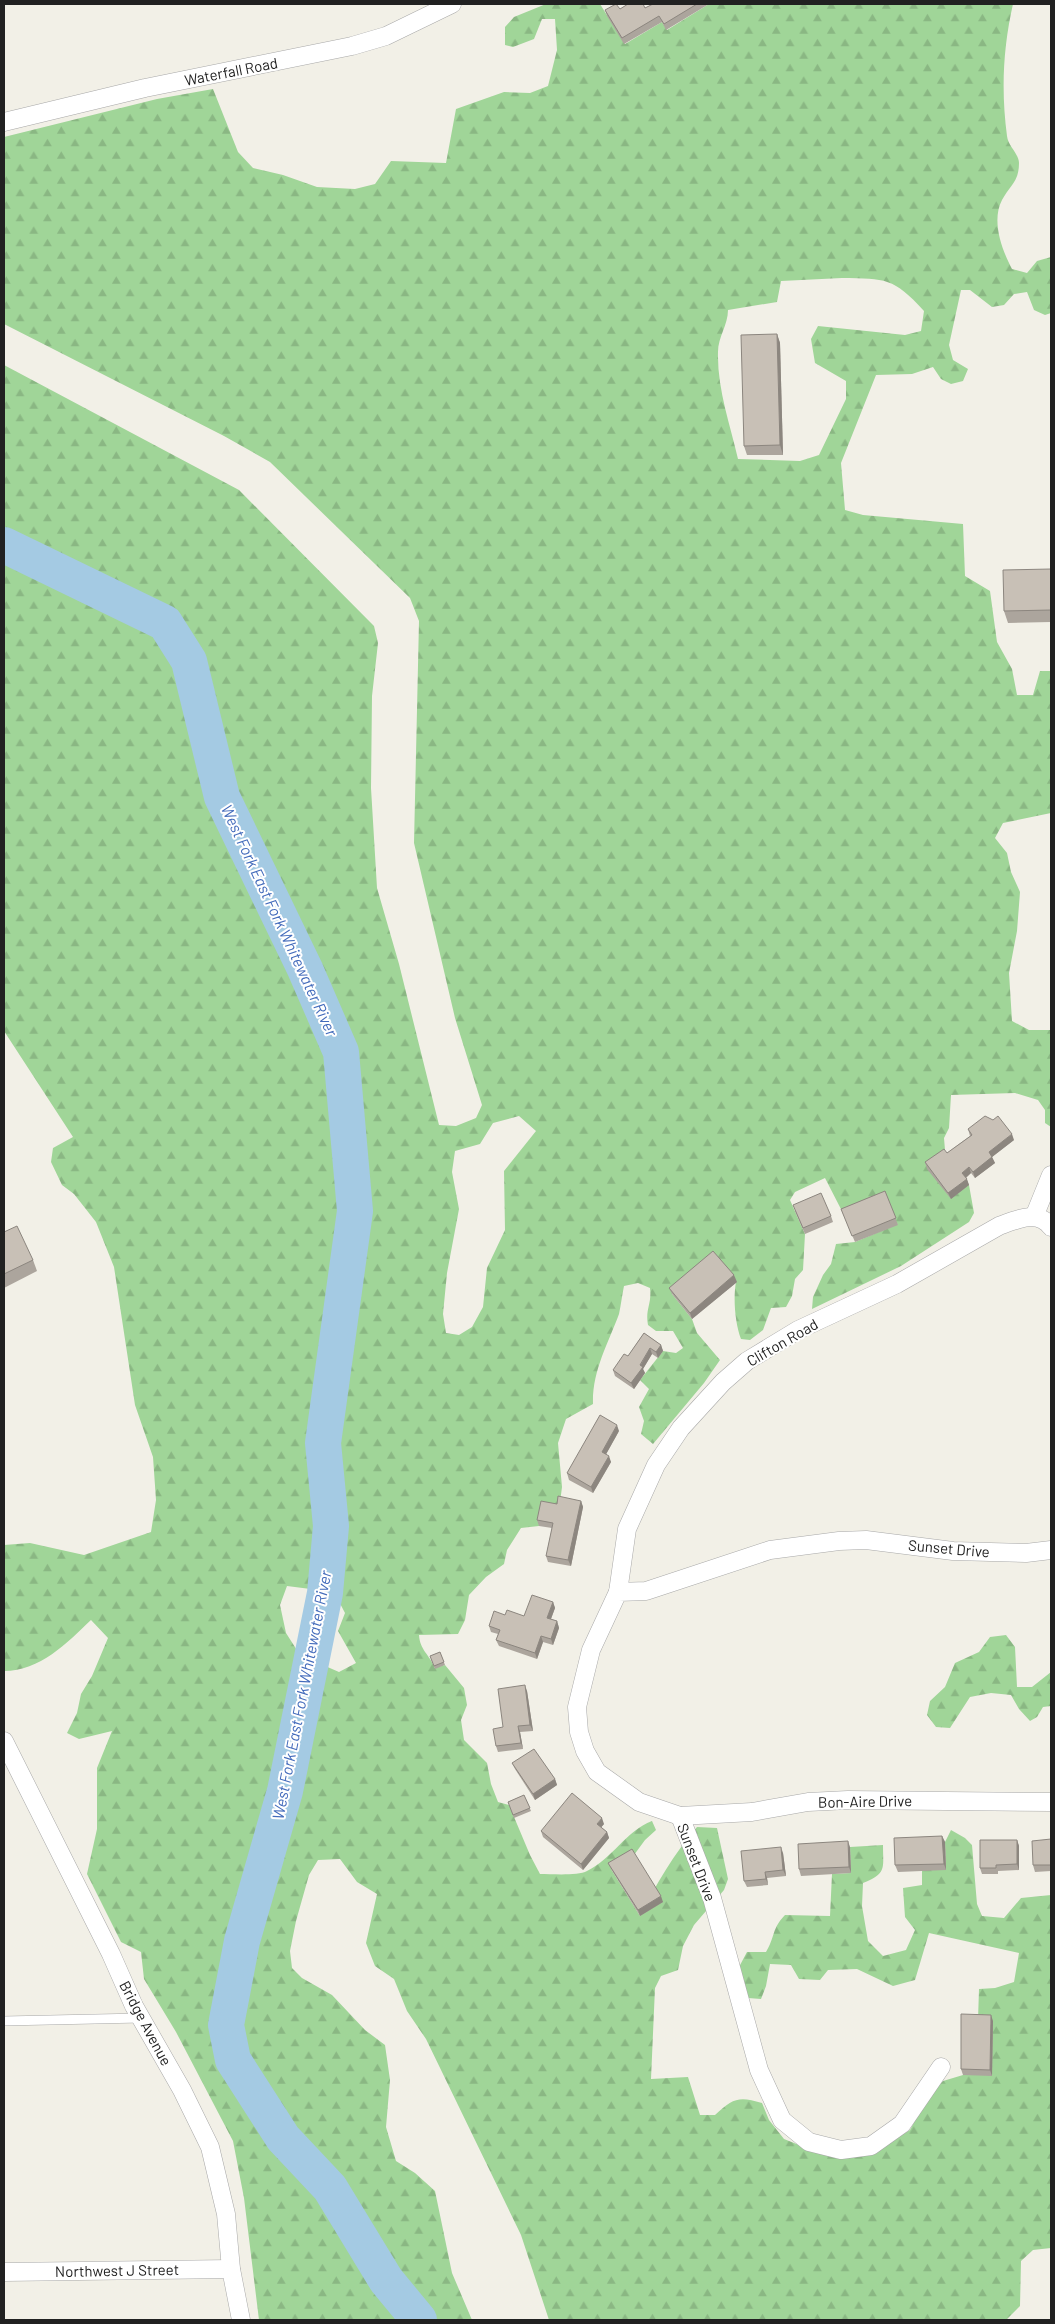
<svg xmlns="http://www.w3.org/2000/svg" width="1055" height="2324" viewBox="0 0 1055 2324" font-family="Barlow,sans-serif">
<defs>
<pattern id="forest-firs" width="22" height="20" patternUnits="userSpaceOnUse" patternTransform="scale(1.25)"><rect width="22" height="20" fill="#a0d598"/><path d="M5 1l3.5 6h-7zM16 11l3.5 6h-7z" fill="#8ab783"/></pattern>
</defs>
<rect width="100%" height="100%" fill="#f2f0e7"/>
<g fill="url(#forest-firs)" fill-rule="evenodd">
<path d="M546 4H600L625 44 662 22 667 30 709 4H1013C1003 48 1001 91 1007 136 1008 146 1019 154 1019 163 1019 182 1010 185 1002 200 991 221 1002 250 1012 269L1027 273 1037 261 1051 257V313L1045 315 1034 310 1027 292 1014 294 1004 305 992 307 970 290H961L949 345 953 360 968 369 963 381 951 384 941 379 933 367 912 374 876 375 841 463 845 510 863 515 963 524 965 576 990 591 997 642 1012 669 1017 695H1033L1040 671H1051V813L1003 823 995 838 1007 853 1011 872 1020 892 1017 931 1009 973 1012 1021 1029 1030H1051V1127L1045 1123V1110L1038 1100 1015 1093 951 1095 949 1128 944 1138 945 1150 928 1169 969 1185 974 1213 969 1222 901 1266 812 1309 813 1297 823 1275 831 1264 836 1244 855 1242 898 1224 844 1215 825 1178 795 1192 790 1200 805 1234 803 1270 795 1279 792 1296 786 1307 771 1308 763 1330 750 1340 741 1339C735 1323 733 1298 736 1282L672 1294 692 1319 697 1333 720 1360 704 1383 653 1444 641 1434 644 1421 639 1407 649 1389 640 1380 663 1351 676 1353 683 1348 673 1331H656L648 1325C645 1309 652 1304 650 1288L638 1283 624 1286C622 1295 621 1305 619 1314 608 1344 592 1371 593 1404L566 1419 558 1443 562 1487 559 1510 543 1507 539 1526 521 1528 507 1550 504 1564 486 1577 469 1595 465 1620 458 1634 419 1635C420 1650 429 1654 435 1668L445 1665 464 1688 467 1705 461 1720 464 1740 487 1763 491 1784 498 1802 509 1805 530 1855 540 1874C552 1874 578 1876 587 1871 612 1859 626 1831 652 1821L656 1830 645 1840 634 1855 611 1869 640 1916C656 1884 674 1854 697 1827L717 1828 728 1879 724 1890 694 1925 683 1946 678 1970 661 1976 655 1988 651 2079 688 2077 700 2115H715C733 2098 739 2096 762 2103L769 2120 784 2139 804 2147 876 2150 910 2130 925 2101 943 2081 963 2075 993 2021 978 2020 979 1989 995 1988 1014 1982 1019 1953 929 1933 915 1980 893 1986 857 1969 828 1970 820 1980 799 1979 791 1965 770 1964 766 1986 761 1999 748 1998 739 1967 747 1952H766C775 1937 772 1928 785 1915L830 1916 832 1874 851 1873 850 1847 883 1845C883 1869 887 1873 863 1883L862 1906 868 1941 883 1956 906 1950 915 1930 905 1917 903 1888 922 1885V1870H946L945 1842 951 1830 965 1838 972 1845 977 1904 982 1916 1004 1918 1021 1898 1051 1895V2248L1033 2250 1021 2261 1020 2306 1006 2320H549L521 2235 426 2039 407 2011 394 1979 375 1966 366 1943 377 1894 357 1882 340 1859 318 1860 309 1875 296 1921 290 1951 292 1968 302 1978 332 1995 365 2030 385 2045 390 2080 386 2127 396 2161 415 2173 435 2191 452 2273 472 2320H259L244 2198 233 2141 176 2032 144 1979 141 1952 121 1942 87 1874 97 1829V1768L112 1731 79 1739 67 1733 77 1713 81 1694 92 1676 108 1638 91 1620C67 1643 40 1671 4 1671V1545L30 1543 84 1555 151 1532 156 1500 153 1457 135 1405 114 1267 96 1222 74 1194 62 1185 51 1162 53 1148 73 1137 4 1031V365L239 490 374 626 378 643 372 696 371 788 377 888 399 964 439 1125 456 1126 476 1118 482 1105 455 1018 414 843 419 621 410 598 270 462 224 436 4 324V137L157 99 213 89 238 152 253 168 283 175 317 187 355 189 375 184 391 161 446 163 456 109 504 92 530 93 548 86 557 50 555 19H542L534 39 513 47 505 45V27L514 17ZM842 278C886 279 893 277 924 311L921 331 905 335 818 326 811 339 815 363 846 381V399L819 455 800 461 738 459C730 424 717 388 718 352 718 337 728 325 728 310L777 302 781 281ZM519 1116 536 1131 504 1171 505 1230 487 1268 483 1307 472 1327 459 1335 446 1333 443 1314 447 1273 459 1209 452 1172 455 1151 480 1144 493 1123ZM287 1586 334 1592 345 1613 338 1631 356 1663 339 1672 300 1655 286 1633 280 1605Z"/>
<polygon points="1006,1635 1015,1647 1017,1687 1032,1687 1051,1672 1051,1706 1043,1707 1037,1717 1030,1721 1019,1709 1011,1695 991,1693 970,1697 950,1728 936,1727 927,1715 930,1701 945,1687 955,1663 979,1652 990,1637"/>
</g>
<g fill="none" stroke-linecap="round" stroke-linejoin="round">
<polyline stroke="#a4cae3" stroke-width="36" points="4,545 165,623 189,661 222,797 305,969 341,1052 355,1211 323,1443 331,1526 325,1593 285,1791 242,1941 226,2025 233,2060 283,2138 330,2188 386,2280 419,2320"/>
<defs>
<polyline id="service" points="4,2021 141,2018"/>
<g id="minor">
<polyline points="4,122 145,88 352,46 386,36 452,4"/>
<polyline points="1034,1217 1051,1175"/>
<polyline points="1051,1550 1026,1553 953,1551 866,1540 839,1541 770,1550 646,1591 618,1592 591,1650 577,1707 579,1732 585,1751 597,1772 639,1802 680,1816 752,1812 808,1802 848,1800 1051,1802"/>
<path d="M618 1592 627 1529 656 1465 681 1428 723 1382 747 1361 798 1330 897 1284 999 1226C1015 1220 1039 1209 1051 1227"/>
<polyline points="4,1741 111,1954 134,2006 182,2090 210,2147 226,2214 231,2269 241,2320"/>
<polyline points="680,1816 712,1898 759,2070 782,2120 809,2142 841,2150 871,2146 902,2124 941,2067"/>
<polyline points="4,2272 231,2269"/>
</g>
</defs>
<use href="#service" stroke="#a8a8a8" stroke-width="10"/>
<use href="#minor" stroke="#a8a8a8" stroke-width="19"/>
<use href="#service" stroke="#fff" stroke-width="9"/>
<use href="#minor" stroke="#fff" stroke-width="18"/>
</g>
<g fill="#aca59d">
<polygon points="653,4 709,4 666,30 662,22 624,44 607,16 605,10 620,9 645,8"/>
<polygon points="777,334 780,343 783,455 747,455 744,446"/>
<polygon points="1051,569 1051,622 1008,623 1004,611"/>
<polygon points="968,1129 1014,1140 992,1157 995,1163 975,1178 971,1173 966,1178 969,1185 951,1199 927,1169 925,1162 947,1153 970,1136"/>
<polygon points="885,1191 898,1225 855,1242 841,1209"/>
<polygon points="795,1211 831,1216 833,1222 805,1234"/>
<polygon points="4,1232 33,1260 37,1271 4,1288"/>
<polygon points="737,1282 692,1319 672,1294 669,1288"/>
<polygon points="644,1333 661,1345 663,1351 658,1358 652,1354 643,1369 645,1373 634,1389 615,1376 613,1370 628,1356"/>
<polygon points="619,1431 606,1454 611,1462 593,1493 569,1480 567,1473"/>
<polygon points="581,1501 583,1507 571,1566 548,1562 546,1556 552,1528 539,1526 537,1520 557,1504"/>
<polygon points="553,1602 555,1608 551,1619 557,1621 559,1628 553,1645 543,1642 537,1659 499,1646 496,1640 498,1634 491,1632 489,1626 524,1616"/>
<polygon points="440,1652 445,1665 435,1669 430,1656"/>
<polygon points="527,1691 533,1731 520,1732 523,1749 498,1752 496,1746 503,1727"/>
<polygon points="512,1763 555,1779 557,1785 535,1800 515,1769"/>
<polygon points="524,1795 531,1811 514,1818 508,1802"/>
<polygon points="604,1824 601,1827 607,1832 609,1838 583,1870 543,1837 541,1831"/>
<polygon points="942,1836 945,1842 946,1870 898,1872 895,1865"/>
<polygon points="1051,1839 1051,1871 1035,1872 1033,1865"/>
<polygon points="1017,1840 1019,1846 1019,1870 998,1871 998,1874 982,1874 980,1868"/>
<polygon points="850,1847 851,1873 801,1876 799,1869"/>
<polygon points="783,1853 786,1876 767,1878 768,1885 747,1887 744,1881"/>
<polygon points="608,1863 663,1902 640,1916 611,1869"/>
<polygon points="993,2021 992,2076 963,2075 961,2069"/>
</g>
<g fill="#8c867f">
<polygon points="777,334 780,343 783,455 780,445"/>
<polygon points="1012,1134 1014,1140 992,1157 995,1163 975,1178 973,1172 989,1152"/>
<polygon points="969,1167 971,1173 964,1179 962,1173"/>
<polygon points="967,1179 969,1185 951,1199 948,1193"/>
<polygon points="734,1275 737,1282 692,1319 690,1313"/>
<polygon points="661,1345 663,1351 658,1358 656,1352"/>
<polygon points="650,1348 652,1354 643,1369 645,1373 634,1389 631,1383"/>
<polygon points="617,1425 619,1431 604,1458 602,1452"/>
<polygon points="609,1456 611,1462 593,1493 591,1487"/>
<polygon points="581,1501 583,1507 571,1566 568,1560"/>
<polygon points="553,1602 555,1608 549,1624 547,1618"/>
<polygon points="557,1621 559,1628 553,1645 551,1639"/>
<polygon points="541,1636 543,1642 537,1659 535,1653"/>
<polygon points="525,1685 527,1691 533,1731 530,1725"/>
<polygon points="518,1726 520,1732 523,1749 521,1743"/>
<polygon points="555,1779 557,1785 535,1800 533,1794"/>
<polygon points="602,1818 604,1824 599,1830 597,1824"/>
<polygon points="607,1832 609,1838 583,1870 581,1864"/>
<polygon points="942,1836 945,1842 946,1870 944,1864"/>
<polygon points="1017,1840 1019,1846 1019,1870 1017,1864"/>
<polygon points="848,1841 850,1847 851,1873 849,1867"/>
<polygon points="781,1847 783,1853 786,1876 783,1870"/>
<polygon points="765,1872 767,1878 768,1885 766,1879"/>
<polygon points="661,1896 663,1902 640,1916 638,1910"/>
<polygon points="991,2015 993,2021 992,2076 990,2070"/>
</g>
<g fill="#c8c0b6" stroke="#8c867f">
<polygon points="616,4 620,9 628,4 643,4 645,8 653,4 697,4 664,24 659,16 622,38 605,10"/>
<polygon points="777,334 780,445 744,446 741,335"/>
<polygon points="1051,569 1051,610 1004,611 1003,570"/>
<polygon points="985,1116 993,1120 998,1116 1012,1134 989,1152 992,1157 973,1172 969,1167 962,1173 967,1179 948,1193 925,1162 944,1149 947,1153 972,1135 968,1129"/>
<polygon points="885,1191 896,1218 852,1236 841,1209"/>
<polygon points="821,1193 831,1216 803,1228 793,1205"/>
<polygon points="17,1226 33,1260 4,1274 4,1232"/>
<polygon points="713,1251 734,1275 690,1313 669,1288"/>
<polygon points="644,1333 661,1345 656,1352 650,1348 640,1365 643,1367 631,1383 613,1370 624,1354 628,1356"/>
<polygon points="600,1415 617,1425 602,1452 609,1456 591,1487 567,1473"/>
<polygon points="558,1496 581,1501 568,1560 546,1556 553,1523 537,1520 541,1501 557,1504"/>
<polygon points="532,1595 553,1602 547,1618 557,1621 551,1639 541,1636 535,1653 496,1640 500,1630 489,1626 494,1611 505,1615 507,1610 524,1616"/>
<polygon points="440,1652 444,1662 434,1666 430,1656"/>
<polygon points="525,1685 530,1725 518,1726 521,1743 496,1746 493,1729 503,1727 498,1689"/>
<polygon points="534,1749 555,1779 533,1794 512,1763"/>
<polygon points="572,1793 602,1818 597,1824 607,1832 581,1864 541,1831"/>
<polygon points="524,1795 530,1808 513,1815 508,1802"/>
<polygon points="942,1836 944,1864 895,1865 894,1838"/>
<polygon points="1051,1839 1051,1865 1033,1865 1032,1841"/>
<polygon points="980,1840 1017,1840 1017,1864 996,1865 996,1868 980,1868"/>
<polygon points="848,1841 849,1867 799,1869 798,1844"/>
<polygon points="781,1847 783,1870 765,1872 766,1879 744,1881 741,1851"/>
<polygon points="632,1849 661,1896 638,1910 608,1863"/>
<polygon points="961,2014 991,2015 990,2070 961,2069"/>
</g>
<g text-anchor="middle" dominant-baseline="central" stroke-width="4" stroke-linejoin="round" paint-order="stroke">
<g font-size="15" fill="#212121" stroke="#fff">
<text transform="translate(231 71) rotate(-11)">Waterfall Road</text>
<text transform="translate(782 1342) rotate(-30)">Clifton Road</text>
<text transform="translate(949 1548) rotate(5)">Sunset Drive</text>
<text transform="translate(865 1801) rotate(-1)">Bon-Aire Drive</text>
<text transform="translate(697 1862) rotate(69)">Sunset Drive</text>
<text transform="translate(146 2023) rotate(62)">Bridge Avenue</text>
<text transform="translate(117 2270) rotate(-1)">Northwest J Street</text>
</g>
<g font-size="16" font-style="italic" fill="#436bbb" stroke="#fff">
<text transform="translate(280 920) rotate(65)">West Fork East Fork Whitewater River</text>
<text transform="translate(301 1695) rotate(-79)">West Fork East Fork Whitewater River</text>
</g>
</g>
<rect width="1055" height="2324" fill="none" stroke="#212121" stroke-width="10"/>
</svg>
